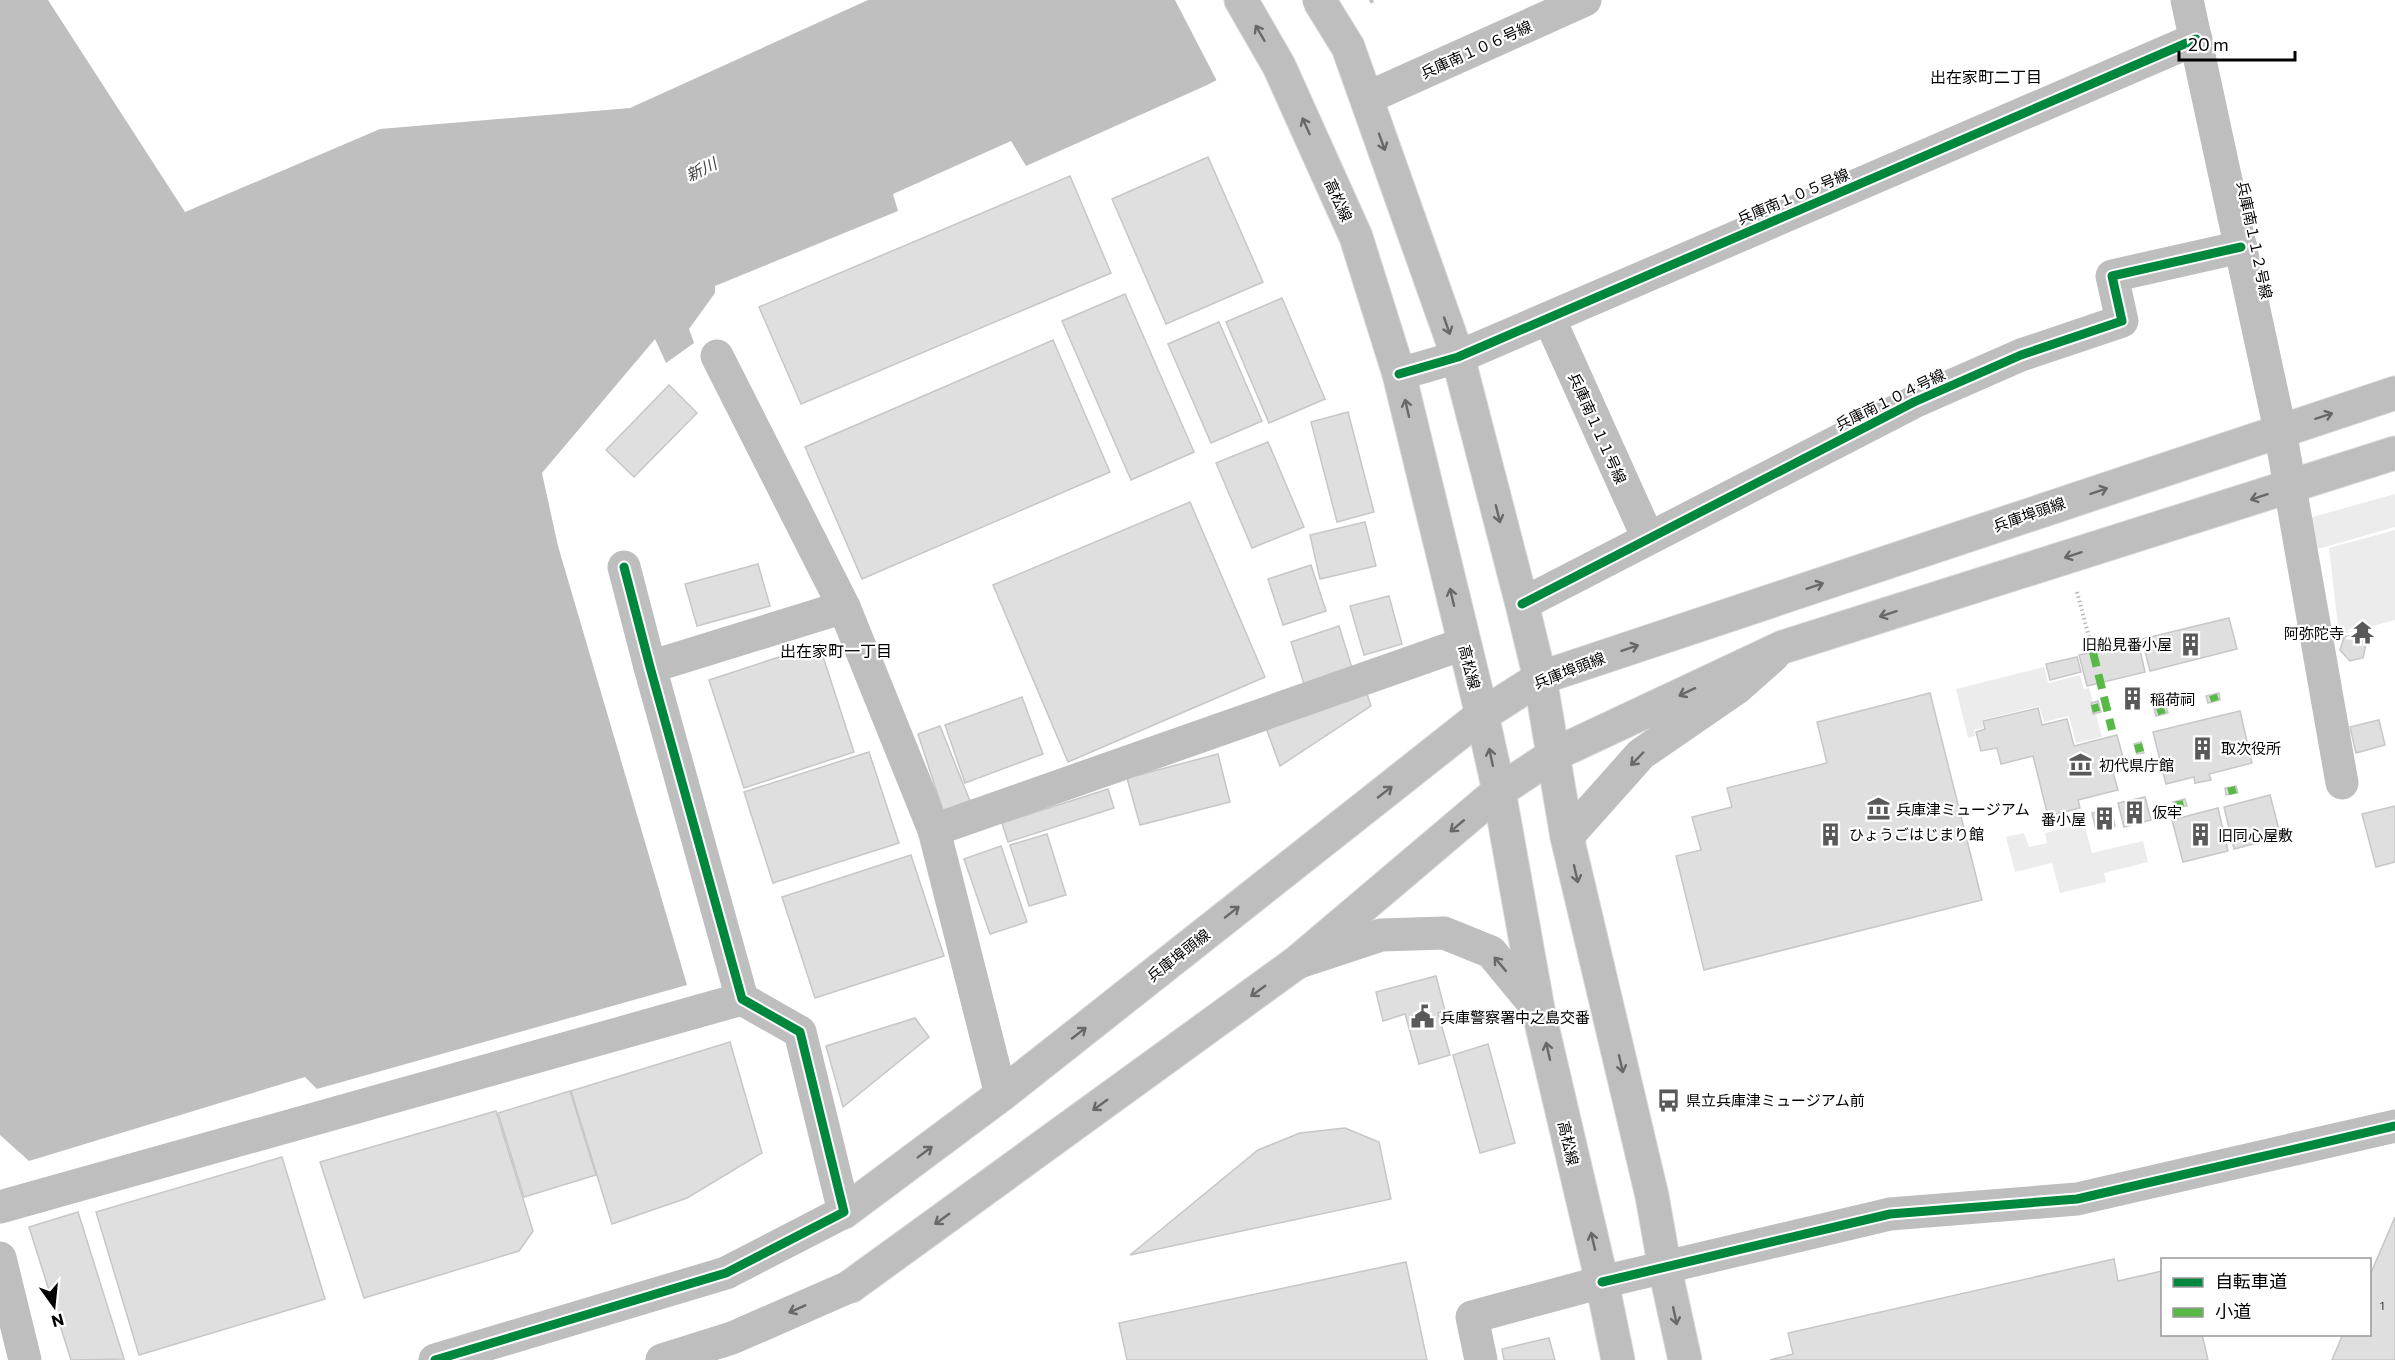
<svg xmlns="http://www.w3.org/2000/svg" width="2395" height="1360" viewBox="0 0 2395 1360" font-family="Commissioner,'Noto Sans JP',sans-serif">
<rect width="100%" height="100%" fill="#fff"/>
<g fill="#ececec">
<polygon points="2395,494 2395,527 2318,549 2309,518"/>
<polygon points="2395,530 2395,620 2339,635 2329,548"/>
<polygon points="2044,667 2048,683 2080,675 2084,689 2089,688 2093,702 2090,703 2093,714 2096,714 2102,737 2076,743 2069,716 2044,722 2039,706 1982,720 1983,728 1974,730 1975,736 1968,738 1956,689"/>
<polygon points="2084,823 2092,853 2143,841 2148,862 2104,873 2106,882 2060,893 2052,863 2015,872 2006,837 2024,833 2029,847 2047,843 2045,833"/>
</g>
<polygon fill="#bfbfbf" points="0,0 48,0 185,212 380,129 630,108 868,0 1373,0 1374,2 1205,86 1026,166 1011,141 893,194 898,211 715,286 715,293 689,329 694,343 666,363 655,339 542,473 558,546 687,985 317,1089 305,1077 29,1161 0,1135"/>
<polygon fill="#fff" points="1175,0 1369,0 1372,7 1218,83"/>
<g fill="#dfdfdf" stroke="#c7c7c7" stroke-width="1.5">
<polygon points="1208,157 1263,282 1166,324 1112,199"/>
<polygon points="1070,176 1111,273 801,404 759,307"/>
<polygon points="1125,294 1194,452 1131,480 1062,321"/>
<polygon points="1282,298 1325,399 1269,423 1226,322"/>
<polygon points="1219,322 1262,421 1211,443 1168,344"/>
<polygon points="1053,340 1110,472 862,579 805,447"/>
<polygon points="669,385 697,413 634,477 606,450"/>
<polygon points="1348,412 1374,512 1337,522 1311,422"/>
<polygon points="1268,442 1304,527 1252,548 1216,463"/>
<polygon points="1190,502 1265,677 1068,762 993,585"/>
<polygon points="1365,522 1376,566 1320,579 1310,535"/>
<polygon points="758,564 770,606 697,626 685,584"/>
<polygon points="1311,565 1326,611 1283,625 1268,579"/>
<polygon points="1389,596 1402,644 1364,655 1350,606"/>
<polygon points="2229,618 2237,649 2150,671 2142,639"/>
<polygon points="1339,626 1352,668 1304,684 1291,642"/>
<polygon points="2357,634 2366,644 2363,658 2350,661 2340,650 2344,637"/>
<polygon points="2138,641 2145,672 2087,686 2079,655"/>
<polygon points="819,644 854,752 744,788 709,680"/>
<polygon points="2077,657 2081,672 2050,680 2046,664"/>
<polygon points="1366,691 1371,706 1280,766 1266,728"/>
<polygon points="1930,693 1982,900 1704,970 1676,856 1701,850 1692,817 1732,807 1727,788 1827,763 1817,722"/>
<polygon points="2219,693 2220,700 2208,703 2206,696"/>
<polygon points="1022,697 1043,754 965,783 945,725"/>
<polygon points="2098,701 2101,712 2093,714 2091,703"/>
<polygon points="2166,706 2168,713 2156,716 2154,709"/>
<polygon points="2038,708 2042,725 2067,719 2074,746 2117,735 2126,769 2113,773 2118,790 2078,800 2080,808 2048,816 2033,756 2001,764 1997,748 1981,751 1976,732 1985,729 1983,721"/>
<polygon points="2240,711 2252,763 2209,774 2211,780 2195,783 2194,777 2166,784 2153,732"/>
<polygon points="2379,720 2385,745 2356,753 2350,727"/>
<polygon points="940,726 972,806 944,814 918,734"/>
<polygon points="2141,742 2144,753 2137,754 2134,744"/>
<polygon points="869,752 899,843 773,883 744,792"/>
<polygon points="1218,754 1230,802 1140,825 1127,778"/>
<polygon points="2236,786 2238,793 2226,795 2225,788"/>
<polygon points="1108,789 1114,808 1008,842 1002,823"/>
<polygon points="2270,795 2281,837 2234,849 2224,807"/>
<polygon points="2145,797 2151,820 2124,827 2118,803"/>
<polygon points="2185,799 2187,806 2175,808 2173,802"/>
<polygon points="2395,806 2395,862 2376,867 2362,814"/>
<polygon points="2111,808 2115,826 2096,830 2092,813"/>
<polygon points="2218,808 2228,851 2183,862 2172,820"/>
<polygon points="1047,834 1066,895 1029,906 1010,845"/>
<polygon points="1001,846 1027,922 990,934 964,859"/>
<polygon points="911,855 944,956 815,998 782,897"/>
<polygon points="1436,976 1445,1011 1438,1013 1450,1055 1419,1064 1405,1014 1383,1021 1376,992"/>
<polygon points="915,1018 929,1037 843,1107 826,1046"/>
<polygon points="730,1042 762,1153 687,1198 612,1224 571,1091"/>
<polygon points="1488,1044 1515,1143 1480,1153 1453,1055"/>
<polygon points="570,1091 596,1175 524,1197 498,1113"/>
<polygon points="496,1111 533,1231 519,1251 364,1298 320,1162"/>
<polygon points="1345,1128 1379,1142 1391,1199 1130,1255 1258,1150 1300,1133"/>
<polygon points="282,1157 325,1299 139,1355 96,1212"/>
<polygon points="78,1212 124,1359 71,1360 29,1227"/>
<polygon points="2395,1217 2395,1360 2332,1360 2343,1334 2370,1334 2370,1275"/>
<polygon points="2114,1259 2118,1281 2162,1271 2162,1334 2202,1334 2208,1360 1770,1360 1793,1354 1788,1333"/>
<polygon points="1406,1262 1427,1360 1127,1360 1119,1323"/>
<polygon points="1549,1338 1555,1360 1504,1360 1502,1349"/>
</g>
<g fill="none" stroke-linecap="round" stroke-linejoin="round">
<defs>
<g id="major">
<polyline points="1241,0 1279,66 1356,237 1399,374 1482,715 1499,791 1538,1009 1602,1282 1618,1360"/>
<polyline points="1348,47 1458,357 1522,604 1540,678 1567,837 1652,1196 1665,1269 1685,1360"/>
<polyline points="844,1212 1001,1095 1482,715 1540,678 2395,393"/>
<polyline points="851,1286 1296,963 1499,791 1555,754 1783,647 2395,453"/>
</g>
</defs>
<use href="#major" stroke="#dbdbdb" stroke-width="35"/>
<polyline stroke="#b9b9b9" stroke-width="4" stroke-dasharray="1.5 3" stroke-linecap="butt" points="2077,592 2093,652"/>
<g stroke="#bebebe" stroke-width="33">
<polyline points="2187,0 2280,430 2342,783"/>
<polyline points="1367,98 1585,0"/>
<polyline points="1549,318 1648,538"/>
<polyline points="717,356 844,607 934,830 1001,1095"/>
<polyline points="1399,374 1458,357 2196,39"/>
<polyline points="1522,604 1914,402 2021,355 2122,321 2112,276 2241,247"/>
<polyline points="650,667 844,607"/>
<polyline points="934,830 1463,644"/>
<polyline points="1567,837 1641,754 1737,688 1773,656"/>
<polyline points="1296,963 1381,935 1444,933 1491,952 1538,1009"/>
<polyline points="0,1207 742,999"/>
<polyline points="0,1258 25,1360"/>
<polyline points="435,1360 726,1273 844,1212 800,1032 742,999 650,667 624,567"/>
<polyline points="662,1360 732,1338 851,1286"/>
<polyline points="1481,1360 1472,1317 1602,1282 1890,1214 2077,1199 2395,1126"/>
</g>
<use href="#major" stroke="#bebebe" stroke-width="33"/>
<defs>
<polyline id="major-bridge" points="1319,0 1348,47"/>
</defs>
<use href="#major-bridge" stroke="#dbdbdb" stroke-width="35" stroke-linecap="butt"/>
<use href="#major-bridge" stroke="#bebebe" stroke-width="33"/>
<g stroke="#58b947" stroke-width="8" stroke-dasharray="15 8" stroke-linecap="butt">
<polyline points="2093,652 2112,730"/>
<polyline points="2213,695 2215,701"/>
<polyline points="2160,708 2162,714"/>
<polyline points="2092,709 2099,707"/>
<polyline points="2135,749 2143,747"/>
<polyline points="2231,787 2233,794"/>
<polyline points="2179,801 2180,807"/>
</g>
<defs>
<g id="cycleway">
<polyline points="1399,374 1458,357 2196,39"/>
<polyline points="1522,604 1914,402 2021,355 2122,321 2112,276 2241,247"/>
<polyline points="1602,1282 1890,1214 2077,1199 2395,1126"/>
<polyline points="435,1360 726,1273 844,1212 800,1032 742,999 650,667 624,567"/>
</g>
</defs>
<use href="#cycleway" stroke="#fff" stroke-width="13"/>
<use href="#cycleway" stroke="#00873e" stroke-width="9"/>
</g>
<defs><path id="oneway-shaft" d="M-6 0H5M1.5-3L5.5 0L1.5 3" fill="none" stroke-width="1.6" stroke-linecap="round" stroke-linejoin="round" transform="scale(1.5)"/></defs>
<g stroke="#686868">
<use href="#oneway-shaft" transform="translate(1260 33) rotate(-120)"/>
<use href="#oneway-shaft" transform="translate(1306 126) rotate(-114)"/>
<use href="#oneway-shaft" transform="translate(1382 142) rotate(70)"/>
<use href="#oneway-shaft" transform="translate(1447 326) rotate(71)"/>
<use href="#oneway-shaft" transform="translate(1407 408) rotate(-103)"/>
<use href="#oneway-shaft" transform="translate(2324 416) rotate(-18)"/>
<use href="#oneway-shaft" transform="translate(2099 491) rotate(-19)"/>
<use href="#oneway-shaft" transform="translate(2259 497) rotate(162)"/>
<use href="#oneway-shaft" transform="translate(1498 514) rotate(76)"/>
<use href="#oneway-shaft" transform="translate(2073 555) rotate(162)"/>
<use href="#oneway-shaft" transform="translate(1815 586) rotate(-19)"/>
<use href="#oneway-shaft" transform="translate(1452 597) rotate(-103)"/>
<use href="#oneway-shaft" transform="translate(1888 614) rotate(162)"/>
<use href="#oneway-shaft" transform="translate(1630 648) rotate(-19)"/>
<use href="#oneway-shaft" transform="translate(1687 692) rotate(155)"/>
<use href="#oneway-shaft" transform="translate(1491 757) rotate(-102)"/>
<use href="#oneway-shaft" transform="translate(1637 759) rotate(134)"/>
<use href="#oneway-shaft" transform="translate(1385 792) rotate(-38)"/>
<use href="#oneway-shaft" transform="translate(1457 826) rotate(140)"/>
<use href="#oneway-shaft" transform="translate(1576 874) rotate(77)"/>
<use href="#oneway-shaft" transform="translate(1232 912) rotate(-38)"/>
<use href="#oneway-shaft" transform="translate(1500 964) rotate(-130)"/>
<use href="#oneway-shaft" transform="translate(1258 991) rotate(144)"/>
<use href="#oneway-shaft" transform="translate(1079 1033) rotate(-38)"/>
<use href="#oneway-shaft" transform="translate(1548 1051) rotate(-103)"/>
<use href="#oneway-shaft" transform="translate(1621 1064) rotate(77)"/>
<use href="#oneway-shaft" transform="translate(1100 1105) rotate(144)"/>
<use href="#oneway-shaft" transform="translate(925 1152) rotate(-37)"/>
<use href="#oneway-shaft" transform="translate(942 1219) rotate(144)"/>
<use href="#oneway-shaft" transform="translate(1593 1241) rotate(-103)"/>
<use href="#oneway-shaft" transform="translate(797 1309) rotate(156)"/>
<use href="#oneway-shaft" transform="translate(1675 1316) rotate(78)"/>
</g>
<defs>
<symbol id="temple-bare" viewBox="-9 -9 18 18"><path d="M0-6L5-2H3V0L6.5 2.5H4V6H1.5V3h-3V6H-4V2.5H-6.5L-3 0V-2H-5Z" fill="#595959" stroke="#fff" stroke-width="2.5" paint-order="stroke"/></symbol>
<symbol id="building-bare" viewBox="-9 -9 18 18"><path d="M-4-6H4V6H1V3H-1V6H-4ZM-2.5-4.3h1.7v1.8h-1.7ZM.8-4.3h1.7v1.8H.8ZM-2.5-1h1.7V.8h-1.7ZM.8-1h1.7V.8H.8Z" fill="#595959" stroke="#fff" stroke-width="2.5" paint-order="stroke"/></symbol>
<symbol id="museum-bare" viewBox="-9 -9 18 18"><path d="M0-6L6-3V-2H-6V-3ZM-5-1h2V3h-2ZM-1-1h2V3h-2ZM3-1h2V3H3ZM-6 4H6V6H-6Z" fill="#595959" stroke="#fff" stroke-width="2.5" paint-order="stroke"/></symbol>
<symbol id="civic-bare" viewBox="-9 -9 18 18"><path d="M-.6-6.5H3V-4.5H.6V-3L4-1V1h2V6H-6V1h2V-1L-.6-3ZM-1.2 2.5V6h2.4V2.5Z" fill="#595959" stroke="#fff" stroke-width="2.5" paint-order="stroke"/></symbol>
<symbol id="bus-bare" viewBox="-9 -9 18 18"><path d="M-5-6H5V4H4V6H2V4H-2V6H-4V4H-5ZM-3.5-4V0h7V-4ZM-3.5 1.2v1.5H-2V1.2ZM2 1.2v1.5H3.5V1.2Z" fill="#595959" stroke="#fff" stroke-width="2.5" paint-order="stroke"/></symbol>
</defs>
<g fill-rule="evenodd">
<use href="#temple-bare" x="2346" y="616" width="33" height="33"/>
<use href="#building-bare" x="2174" y="628" width="33" height="33"/>
<use href="#building-bare" x="2116" y="682" width="33" height="33"/>
<use href="#building-bare" x="2186" y="732" width="33" height="33"/>
<use href="#museum-bare" x="2064" y="748" width="33" height="33"/>
<use href="#museum-bare" x="1862" y="792" width="33" height="33"/>
<use href="#building-bare" x="2118" y="796" width="33" height="33"/>
<use href="#building-bare" x="2088" y="802" width="33" height="33"/>
<use href="#building-bare" x="1814" y="818" width="33" height="33"/>
<use href="#building-bare" x="2184" y="818" width="33" height="33"/>
<use href="#civic-bare" x="1406" y="1000" width="33" height="33"/>
<use href="#bus-bare" x="1652" y="1084" width="33" height="33"/>
</g>
<g text-anchor="middle" dominant-baseline="central" stroke-width="4.5" stroke-linejoin="round" paint-order="stroke">
<g font-size="12" fill="#383838">
<text x="2382" y="1305">1</text>
</g>
<g font-size="15" fill="#000" stroke="#fff">
<text transform="translate(1476 49) rotate(-24)">兵庫南１０６号線</text>
<text transform="translate(1793 196) rotate(-23)">兵庫南１０５号線</text>
<text transform="translate(1339 200) rotate(66)">高松線</text>
<text transform="translate(2255 240) rotate(78)">兵庫南１１２号線</text>
<text transform="translate(1890 399) rotate(-26)">兵庫南１０４号線</text>
<text transform="translate(1598 428) rotate(66)">兵庫南１１１号線</text>
<text transform="translate(2029 514) rotate(-19)">兵庫埠頭線</text>
<text transform="translate(1470 667) rotate(76)">高松線</text>
<text transform="translate(1569 670) rotate(-21)">兵庫埠頭線</text>
<text transform="translate(1178 955) rotate(-38)">兵庫埠頭線</text>
<text transform="translate(1569 1143) rotate(77)">高松線</text>
</g>
<g font-size="15" fill="#000" stroke="#fff" text-anchor="start">
<text x="2344" y="633" text-anchor="end">阿弥陀寺</text>
<text x="2172" y="644" text-anchor="end">旧船見番小屋</text>
<text x="2150" y="699">稲荷祠</text>
<text x="2221" y="748">取次役所</text>
<text x="2099" y="765">初代県庁館</text>
<text x="1896" y="809">兵庫津ミュージアム</text>
<text x="2152" y="812">仮牢</text>
<text x="2086" y="819" text-anchor="end">番小屋</text>
<text x="1849" y="834">ひょうごはじまり館</text>
<text x="2218" y="835">旧同心屋敷</text>
<text x="1440" y="1017">兵庫警察署中之島交番</text>
<text x="1686" y="1100">県立兵庫津ミュージアム前</text>
</g>
<g font-size="16" fill="#000" stroke="#fff">
<text x="1986" y="76">出在家町二丁目</text>
<text x="836" y="650">出在家町一丁目</text>
</g>
<g font-size="16" font-style="italic" fill="#444" stroke="#fff">
<text transform="translate(701 169) rotate(-26)">新川</text>
</g>
</g>
<rect x="2161" y="1258" width="210" height="78" fill="#ffffff" stroke="#999999" stroke-width="1.5"/>
<rect x="2173" y="1278" width="30" height="9" fill="#00873e" stroke="#999999" stroke-width="1.5"/>
<text x="2215" y="1288" font-size="18" fill="#000000">自転車道</text>
<rect x="2173" y="1308" width="30" height="9" fill="#58b947" stroke="#999999" stroke-width="1.5"/>
<text x="2215" y="1318" font-size="18" fill="#000000">小道</text>
<g transform="translate(54 1306) rotate(165)" stroke="#ffffff" stroke-width="4.5" paint-order="stroke">
<path d="M0-4.5L10 22L0 15L-10 22Z" fill="#000000"/>
<text y="-9" font-size="16" font-weight="bold" text-anchor="middle" fill="#000000">N</text>
</g>
<path d="M2179 51v9h116v-9" fill="none" stroke="#000000" stroke-width="3"/>
<text x="2188" y="51" font-size="18" fill="#000000" stroke="#ffffff" stroke-width="4.5" paint-order="stroke">20 m</text>
</svg>
